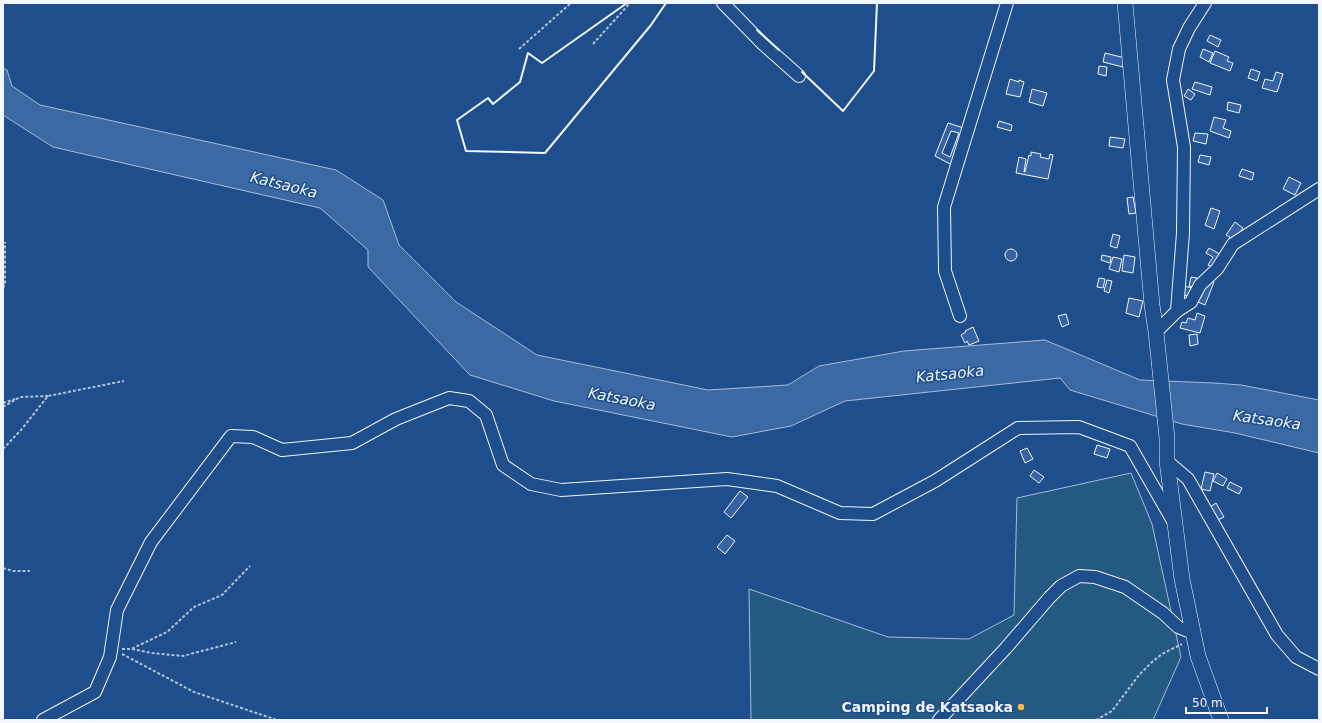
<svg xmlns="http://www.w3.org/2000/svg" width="1322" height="723" viewBox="0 0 1322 723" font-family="'DejaVu Sans',sans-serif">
<rect width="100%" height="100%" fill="#1f4e8c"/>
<polygon fill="#245a82" stroke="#a8bbd7" points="1131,473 1152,524 1181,657 1153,720 751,720 749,589 888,637 969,639 1014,615 1017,498"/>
<polygon fill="#3b69a3" stroke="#a8bbd7" points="3,68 7,70 12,86 40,105 336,170 383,200 399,245 456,302 537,355 708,390 788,385 819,366 904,351 1045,340 1140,380 1214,383 1241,385 1319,400 1319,453 1235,433 1182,424 1070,390 1060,378 845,401 791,426 732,437 554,401 470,375 368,267 368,250 320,208 53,147 3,115"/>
<g fill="#3563a3" stroke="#f2f6ff" fill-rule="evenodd">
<polygon points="1210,35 1221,40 1218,47 1207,41"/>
<polygon points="1203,49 1213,53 1209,62 1200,57"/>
<polygon points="1215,51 1229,57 1227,61 1233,63 1230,71 1210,63"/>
<polygon points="1105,53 1125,58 1123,67 1103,62"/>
<polygon points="1099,66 1107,67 1106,76 1098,74"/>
<polygon points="1251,69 1260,72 1257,81 1248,78"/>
<polygon points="1276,72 1283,74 1277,92 1262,88 1265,79 1273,81"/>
<polygon points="1010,79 1019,82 1019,80 1024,82 1020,97 1006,94"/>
<polygon points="1195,82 1212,87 1210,95 1192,89"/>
<polygon points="1032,89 1047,93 1043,106 1029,102"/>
<polygon points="1188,89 1195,94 1191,100 1184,96"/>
<polygon points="1228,102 1241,105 1239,113 1227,110"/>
<polygon points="1214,117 1226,120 1223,128 1231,131 1229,138 1210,131"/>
<polygon points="999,121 1012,125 1011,131 997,127"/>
<path d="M948 123 967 129 955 162 950 164 935 156ZM951 131 959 133 950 157 942 153Z"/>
<polygon points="1195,133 1208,134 1206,144 1193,141"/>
<polygon points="1110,137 1125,139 1123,148 1109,146"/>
<polygon points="1031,152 1041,154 1040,157 1049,159 1050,154 1053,155 1048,179 1016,173 1019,157 1026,159 1024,172 1025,172 1029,155 1031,156"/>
<polygon points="1200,155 1211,157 1209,165 1198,162"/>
<polygon points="1242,169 1254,173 1252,180 1239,176"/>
<polygon points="1289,177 1301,183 1295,195 1283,189"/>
<polygon points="1133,197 1136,213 1129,214 1127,198"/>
<polygon points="1211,208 1220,211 1214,229 1205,225"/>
<polygon points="1235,222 1243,228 1234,240 1226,235"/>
<polygon points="1113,234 1120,236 1117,248 1110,246"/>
<polygon points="1209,248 1223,256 1215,269 1208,265 1213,257 1206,253"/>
<circle cx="1011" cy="255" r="6"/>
<polygon points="1102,255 1111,257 1110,263 1101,260"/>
<polygon points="1124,255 1135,257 1133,273 1122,271"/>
<polygon points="1113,257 1122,259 1119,272 1109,269"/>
<polygon points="1191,277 1197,278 1195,288 1189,286"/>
<polygon points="1099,278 1105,279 1103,288 1097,287"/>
<polygon points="1107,280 1112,281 1109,293 1104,291"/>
<polygon points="1207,280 1214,282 1205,305 1198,302"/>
<polygon points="1183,286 1193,288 1191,297 1184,295"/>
<polygon points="1129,298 1143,301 1139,317 1126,313"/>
<polygon points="1197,313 1205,316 1200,333 1180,328 1182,322 1186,323 1188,318 1195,320"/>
<polygon points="1066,314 1069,324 1062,327 1058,316"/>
<polygon points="973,327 979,341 969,345 967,341 965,343 961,335 966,332 965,331"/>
<polygon points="1197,334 1198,344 1190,346 1189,335"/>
<polygon points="1097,445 1110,449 1107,458 1094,454"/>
<polygon points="1027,448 1033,459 1025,463 1020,451"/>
<polygon points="1034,470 1044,477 1039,483 1030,476"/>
<polygon points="1205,472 1214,474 1210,491 1201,489"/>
<polygon points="1217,473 1227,479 1223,486 1213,481"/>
<polygon points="1230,482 1242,488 1239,494 1227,488"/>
<polygon points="740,491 748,497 731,518 724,512"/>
<polygon points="1216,503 1224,517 1218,520 1210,507"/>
<polygon points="727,535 735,541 725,554 717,547"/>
</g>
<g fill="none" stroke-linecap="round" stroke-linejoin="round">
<defs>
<g id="minor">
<polyline points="723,3 763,44 799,76"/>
<polyline points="1177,311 1191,302 1200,285 1217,269 1233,244 1319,189"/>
<polyline points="960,316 945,271 944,207 1007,3"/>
<polyline points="1156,332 1177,311 1183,233 1184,147 1173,80 1179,49 1189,28 1205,3"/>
<polyline points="1167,461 1188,479 1277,635 1296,657 1319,669"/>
<polyline points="43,720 95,692 110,657 117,610 151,542 231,436 253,437 282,450 352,443 396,419 449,398 469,401 486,415 503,465 531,484 561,490 727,479 777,486 840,513 873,514 935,481 1018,428 1079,427 1130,446 1173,521"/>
<polyline points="939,720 1006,648 1049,598 1061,586 1079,576 1095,577 1125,587 1163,613 1178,627 1193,633"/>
</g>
<polyline id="major" points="1125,3 1152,305 1156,332 1167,438 1167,461 1182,579 1198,656 1221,720"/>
</defs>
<use href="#minor" stroke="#f2f6ff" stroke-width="14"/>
<use href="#major" stroke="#f2f6ff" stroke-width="16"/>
<g stroke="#b3c4dc" stroke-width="2" stroke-dasharray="3 2" stroke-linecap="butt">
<polyline points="593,44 630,3"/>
<polyline points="519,49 571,3"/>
<polyline points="3,288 5,284 5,242"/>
<polyline points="3,403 15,399"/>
<polyline points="3,407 20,397 48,396"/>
<polyline points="3,449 21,430 48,396 124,381"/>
<polyline points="3,568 13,571 30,571"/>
<polyline points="122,649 131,649 167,632 194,607 222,595 250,566"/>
<polyline points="132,649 152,653 183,656 236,642"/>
<polyline points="122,654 194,692 277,720"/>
<polyline points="1096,720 1112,711 1139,675 1151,663 1162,654 1182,644"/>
</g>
<use href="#minor" stroke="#1f4e8c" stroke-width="12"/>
<use href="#major" stroke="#1f4e8c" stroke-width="15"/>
<g stroke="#f2f6ff" stroke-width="2">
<polyline points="627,3 542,63 528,53 520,82 493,104 488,98 457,120 466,151 545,153 651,25 666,3"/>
<polyline points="757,30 779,50"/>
<polyline points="802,72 843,111 874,71 877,3"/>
</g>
</g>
<circle fill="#ffb74d" stroke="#1f4e8c" stroke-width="1.5" cx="1021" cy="707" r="4"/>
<g text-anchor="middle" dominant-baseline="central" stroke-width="3" stroke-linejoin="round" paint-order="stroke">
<g font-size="14" font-weight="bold" fill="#f2f6ff" stroke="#1f4e8c" text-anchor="end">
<text x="1013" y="707">Camping de Katsaoka</text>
</g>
<g font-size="15" font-style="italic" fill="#f2f6ff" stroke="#1f4e8c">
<text transform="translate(284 185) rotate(14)">Katsaoka</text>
<text transform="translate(950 374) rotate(-6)">Katsaoka</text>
<text transform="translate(622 399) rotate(11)">Katsaoka</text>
<text transform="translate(1267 420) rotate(8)">Katsaoka</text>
</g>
</g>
<rect width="1322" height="723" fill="none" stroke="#f2f6ff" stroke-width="8"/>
<path d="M1186 707v6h81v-6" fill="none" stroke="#f2f6ff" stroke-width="2"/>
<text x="1192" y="707" font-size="12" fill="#f2f6ff" stroke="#1f4e8c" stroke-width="3" paint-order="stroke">50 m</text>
</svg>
